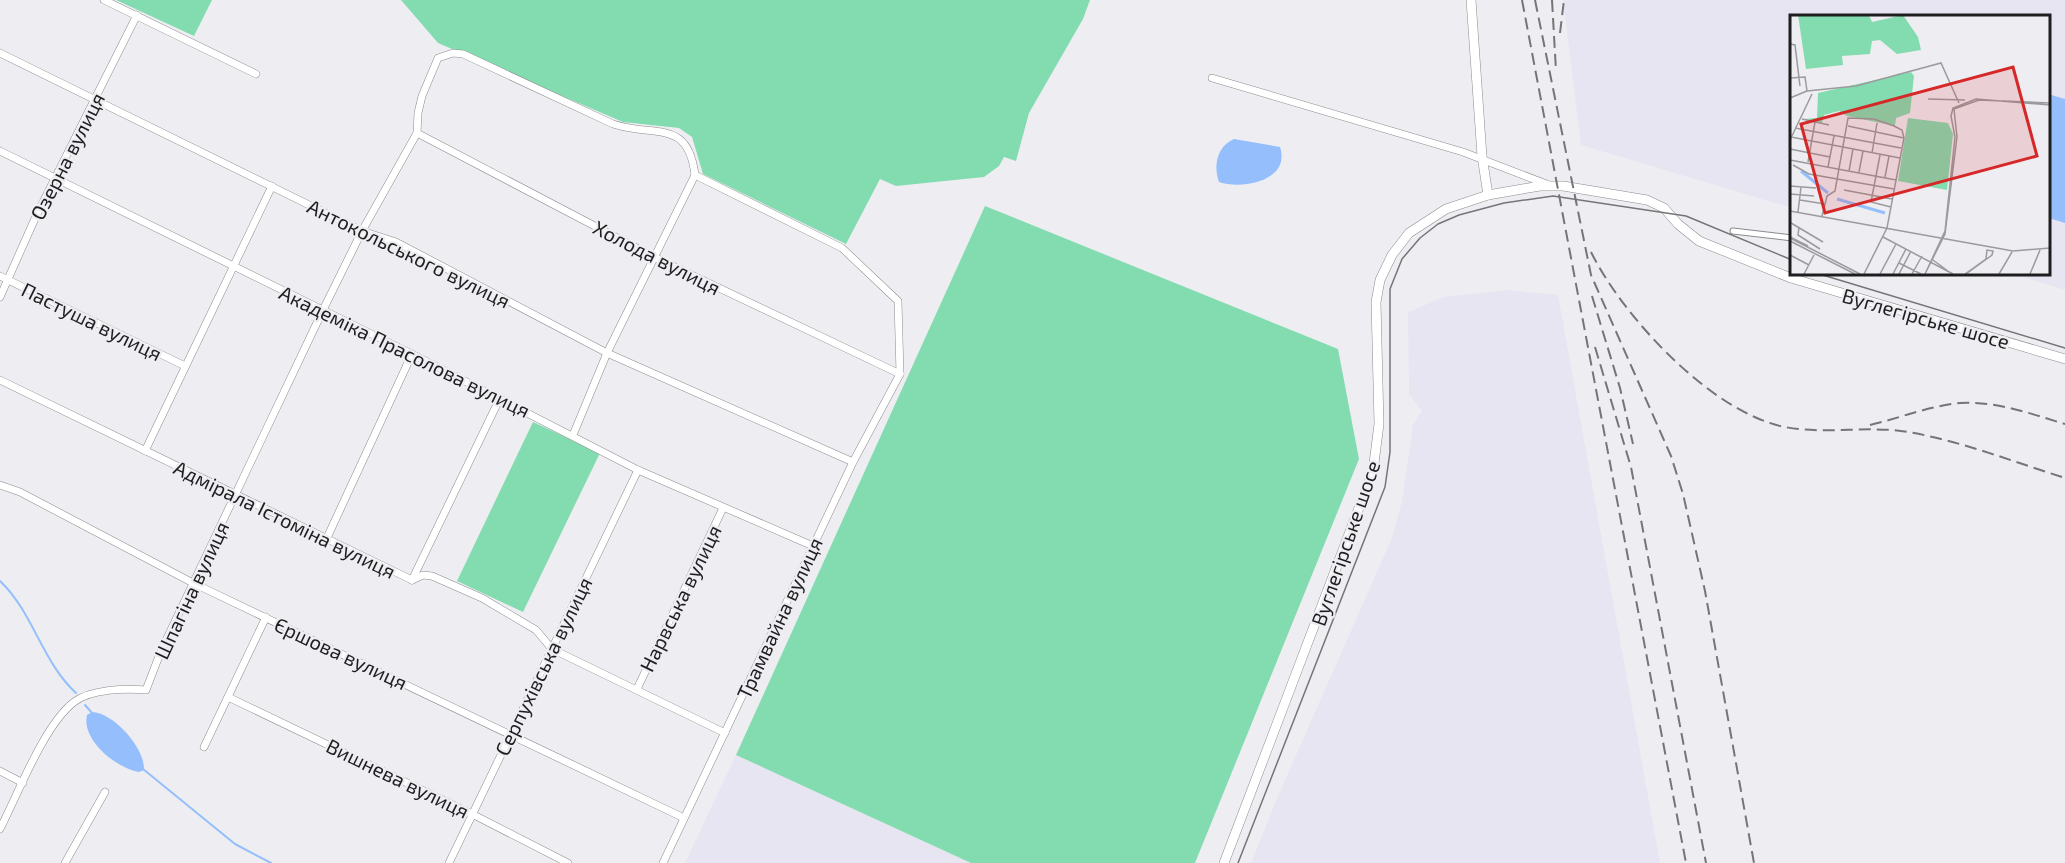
<svg xmlns="http://www.w3.org/2000/svg" width="2065" height="863" viewBox="0 0 2065 863" font-family="'Exo 2',sans-serif">
<rect width="100%" height="100%" fill="#eeeef2"/>
<g fill="#e6e5f1">
<polygon points="1563,0 2065,0 2065,290 2010,273 2048,273 2048,16 1792,16 1792,208 1581,145"/>
<polygon points="1507,290 1558,295 1660,863 1251,863 1278,796 1392,538 1402,501 1413,425 1422,411 1409,395 1408,312 1444,297"/>
<polygon points="736,755 971,863 685,863"/>
</g>
<g fill="#83dcaf">
<polygon points="116,0 212,0 194,36"/>
<polygon points="401,0 1090,0 1083,19 1029,113 1016,161 1004,157 999,166 984,177 896,186 880,179 846,244 703,174 692,137 679,128 623,122 438,43"/>
<polygon points="985,206 1338,349 1359,459 1195,863 971,863 736,755"/>
<polygon points="533,422 600,453 523,612 457,581"/>
</g>
<g fill="#94bffc">
<polygon points="2048,94 2065,99 2065,223 2049,218"/>
<path d="M1234 139 1280 147C1291 181 1242 190 1219 182 1213 166 1217 146 1234 139Z"/>
<path d="M92 712C114 713 145 748 144 770L139 772C116 768 81 740 87 715Z"/>
</g>
<g fill="none" stroke-linecap="round" stroke-linejoin="round">
<g stroke="#94bffc" stroke-width="2">
<path d="M0 581C33 612 42 662 76 693"/>
<polyline points="85,705 93,714"/>
<polyline points="143,769 235,844 271,863"/>
</g>
<defs>
<polyline id="pedestrian" points="1733,231 1792,238"/>
<g id="minor">
<polyline points="104,0 256,74"/>
<polyline points="0,53 362,231 396,242 607,353 853,462"/>
<polyline points="1212,78 1463,152 1549,185"/>
<polyline points="417,133 654,257 900,374"/>
<polyline points="0,151 412,354 638,470 813,546"/>
<polyline points="0,276 185,366"/>
<polyline points="0,297 37,214 137,15"/>
<polyline points="0,380 412,580"/>
<polyline points="573,435 607,353 695,175"/>
<polyline points="145,451 272,186"/>
<polyline points="0,485 20,492 193,583 684,818"/>
<polyline points="326,540 412,354"/>
<polyline points="412,580 423,575 432,576 482,598 536,630 552,649 725,733"/>
<polyline points="412,580 500,398"/>
<polyline points="637,689 723,508"/>
<polyline points="228,697 472,814 568,863"/>
<polyline points="204,747 266,617"/>
<polyline points="0,771 23,783"/>
<path d="M0 829C18 794 44 725 74 702 91 689 126 688 146 690L161 651 323 310 362 231 417 133 418 113 422 96 438 58 453 53 463 54 613 124C655 138 688 118 695 175L842 248 898 301 900 374"/>
<polyline points="65,863 105,792"/>
<polyline points="449,863 638,470"/>
<polyline points="663,863 853,462 900,374"/>
</g>
<g id="tertiary">
<polyline points="1471,0 1482,156 1488,195"/>
<polyline points="1224,863 1373,471 1379,424 1376,302 1380,280 1392,255 1409,233 1446,209 1488,195 1540,186 1563,186 1647,200 1664,208 1678,224 1699,241 1791,278 2065,359"/>
</g>
</defs>
<use href="#pedestrian" stroke="#8c8b8f" stroke-width="7"/>
<use href="#minor" stroke="#8c8b8f" stroke-width="8"/>
<use href="#tertiary" stroke="#8c8b8f" stroke-width="10"/>
<use href="#pedestrian" stroke="#fff" stroke-width="5"/>
<use href="#minor" stroke="#fff" stroke-width="7"/>
<use href="#tertiary" stroke="#fff" stroke-width="9"/>
<g stroke="#757578" stroke-width="1.5">
<polyline points="1816,273 2065,348"/>
<polyline points="1238,863 1385,487 1390,452 1390,289 1402,259 1420,238 1438,224 1459,215 1504,203 1553,196 1686,216 1792,260"/>
</g>
<g stroke="#757578" stroke-width="2" stroke-dasharray="12 6" stroke-linecap="butt">
<polyline points="1522,0 1686,863"/>
<polyline points="1535,0 1591,275 1671,456 1683,494 1705,591 1754,863"/>
<polyline points="1552,0 1556,71"/>
<polyline points="1560,33 1564,0"/>
<path d="M1591 252C1623 317 1712 413 1785 427 1826 435 1867 425 1908 432 1961 441 2014 462 2065 478"/>
<polyline points="1592,296 1620,388 1633,444"/>
<polyline points="1595,347 1631,467 1706,863"/>
<path d="M1870 425C1900 418 1929 406 1960 403 1997 401 2031 414 2065 424"/>
</g>
</g>
<g text-anchor="middle" dominant-baseline="central" stroke-width="4.5" stroke-linejoin="round" paint-order="stroke">
<g font-size="20" fill="#1e1e20" stroke="#eeeef2">
<text transform="translate(67 156) rotate(-63)">Озерна вулиця</text>
<text transform="translate(409 253) rotate(26)">Антокольського вулиця</text>
<text transform="translate(657 257) rotate(27)">Холода вулиця</text>
<text transform="translate(1926 318) rotate(16)">Вуглегірське шосе</text>
<text transform="translate(92 321) rotate(26)">Пастуша вулиця</text>
<text transform="translate(405 351) rotate(26)">Академіка Прасолова вулиця</text>
<text transform="translate(285 519) rotate(26)">Адмірала Істоміна вулиця</text>
<text transform="translate(1345 543) rotate(-71)">Вуглегірське шосе</text>
<text transform="translate(191 590) rotate(-65)">Шпагіна вулиця</text>
<text transform="translate(680 598) rotate(-64)">Нарвська вулиця</text>
<text transform="translate(779 618) rotate(-65)">Трамвайна вулиця</text>
<text transform="translate(341 653) rotate(25)">Єршова вулиця</text>
<text transform="translate(543 666) rotate(-64)">Серпухівська вулиця</text>
<text transform="translate(398 778) rotate(26)">Вишнева вулиця</text>
</g>
</g>
<g transform="translate(1790 15)">
<rect width="260" height="260" fill="#eeeef2"/>
<path d="M8 0H79L82 7 113 0 128 22 131 35 107 39 90 25 82 26 80 39 52 41 53 50 16 54ZM121 57 124 61 120 98 106 103 105 111 57 101 49 96 34 100 32 108 13 104 27 103 28 78ZM118 103 158 108 163 119 157 175 108 166Z" fill="#83dcaf"/>
<path fill="none" stroke="#94bffc" stroke-width="3" d="M11 156 38 178M47 184 95 198"/>
<path fill="none" stroke="#9b9b9e" stroke-width="1.5" d="M0 29 5 30 10 71M0 63 15 62 17 76M17 76 66 71 151 48 169 88M0 83 17 76M138 84 175 85M12 104 39 110M58 111 114 123M5 113 111 133M1 122 110 143M0 125 22 79M0 134 40 142M82 138 87 108M90 140 81 187 101 192M0 145 106 165M18 147 25 107M3 150 19 159 104 174M38 152 44 121M59 156 63 134M69 157 73 136M95 162 99 141M0 171 26 173M54 175 102 184M0 179 24 181M10 185 35 189M0 196 223 236 260 233M8 197 11 172M32 201 37 181 45 176 58 103 84 104 104 111 112 115 114 123M1 208 33 227M9 212 8 220 30 234M0 222 18 231M93 222 163 259M0 223 70 259M0 226 65 259M0 240 19 250M143 245 162 259M109 248 131 259M14 259 24 240M74 259 97 213 114 123M90 259 106 229M103 259 116 234M109 259 121 236M122 259 132 241M135 259 155 216 165 122 161 101 163 93 186 84 260 90M135 259 155 219 167 122 164 94 189 85 260 88M175 259 196 244 197 235 203 236 202 240 176 259M209 259 222 237M240 259 250 235"/>
<path fill="#d62828" fill-opacity="0.15" stroke="#d62828" stroke-width="3" d="M223 52 247 141 35 198 11 109Z"/>
<rect width="260" height="260" fill="none" stroke="#1e1e20" stroke-width="3"/>
</g>
</svg>
